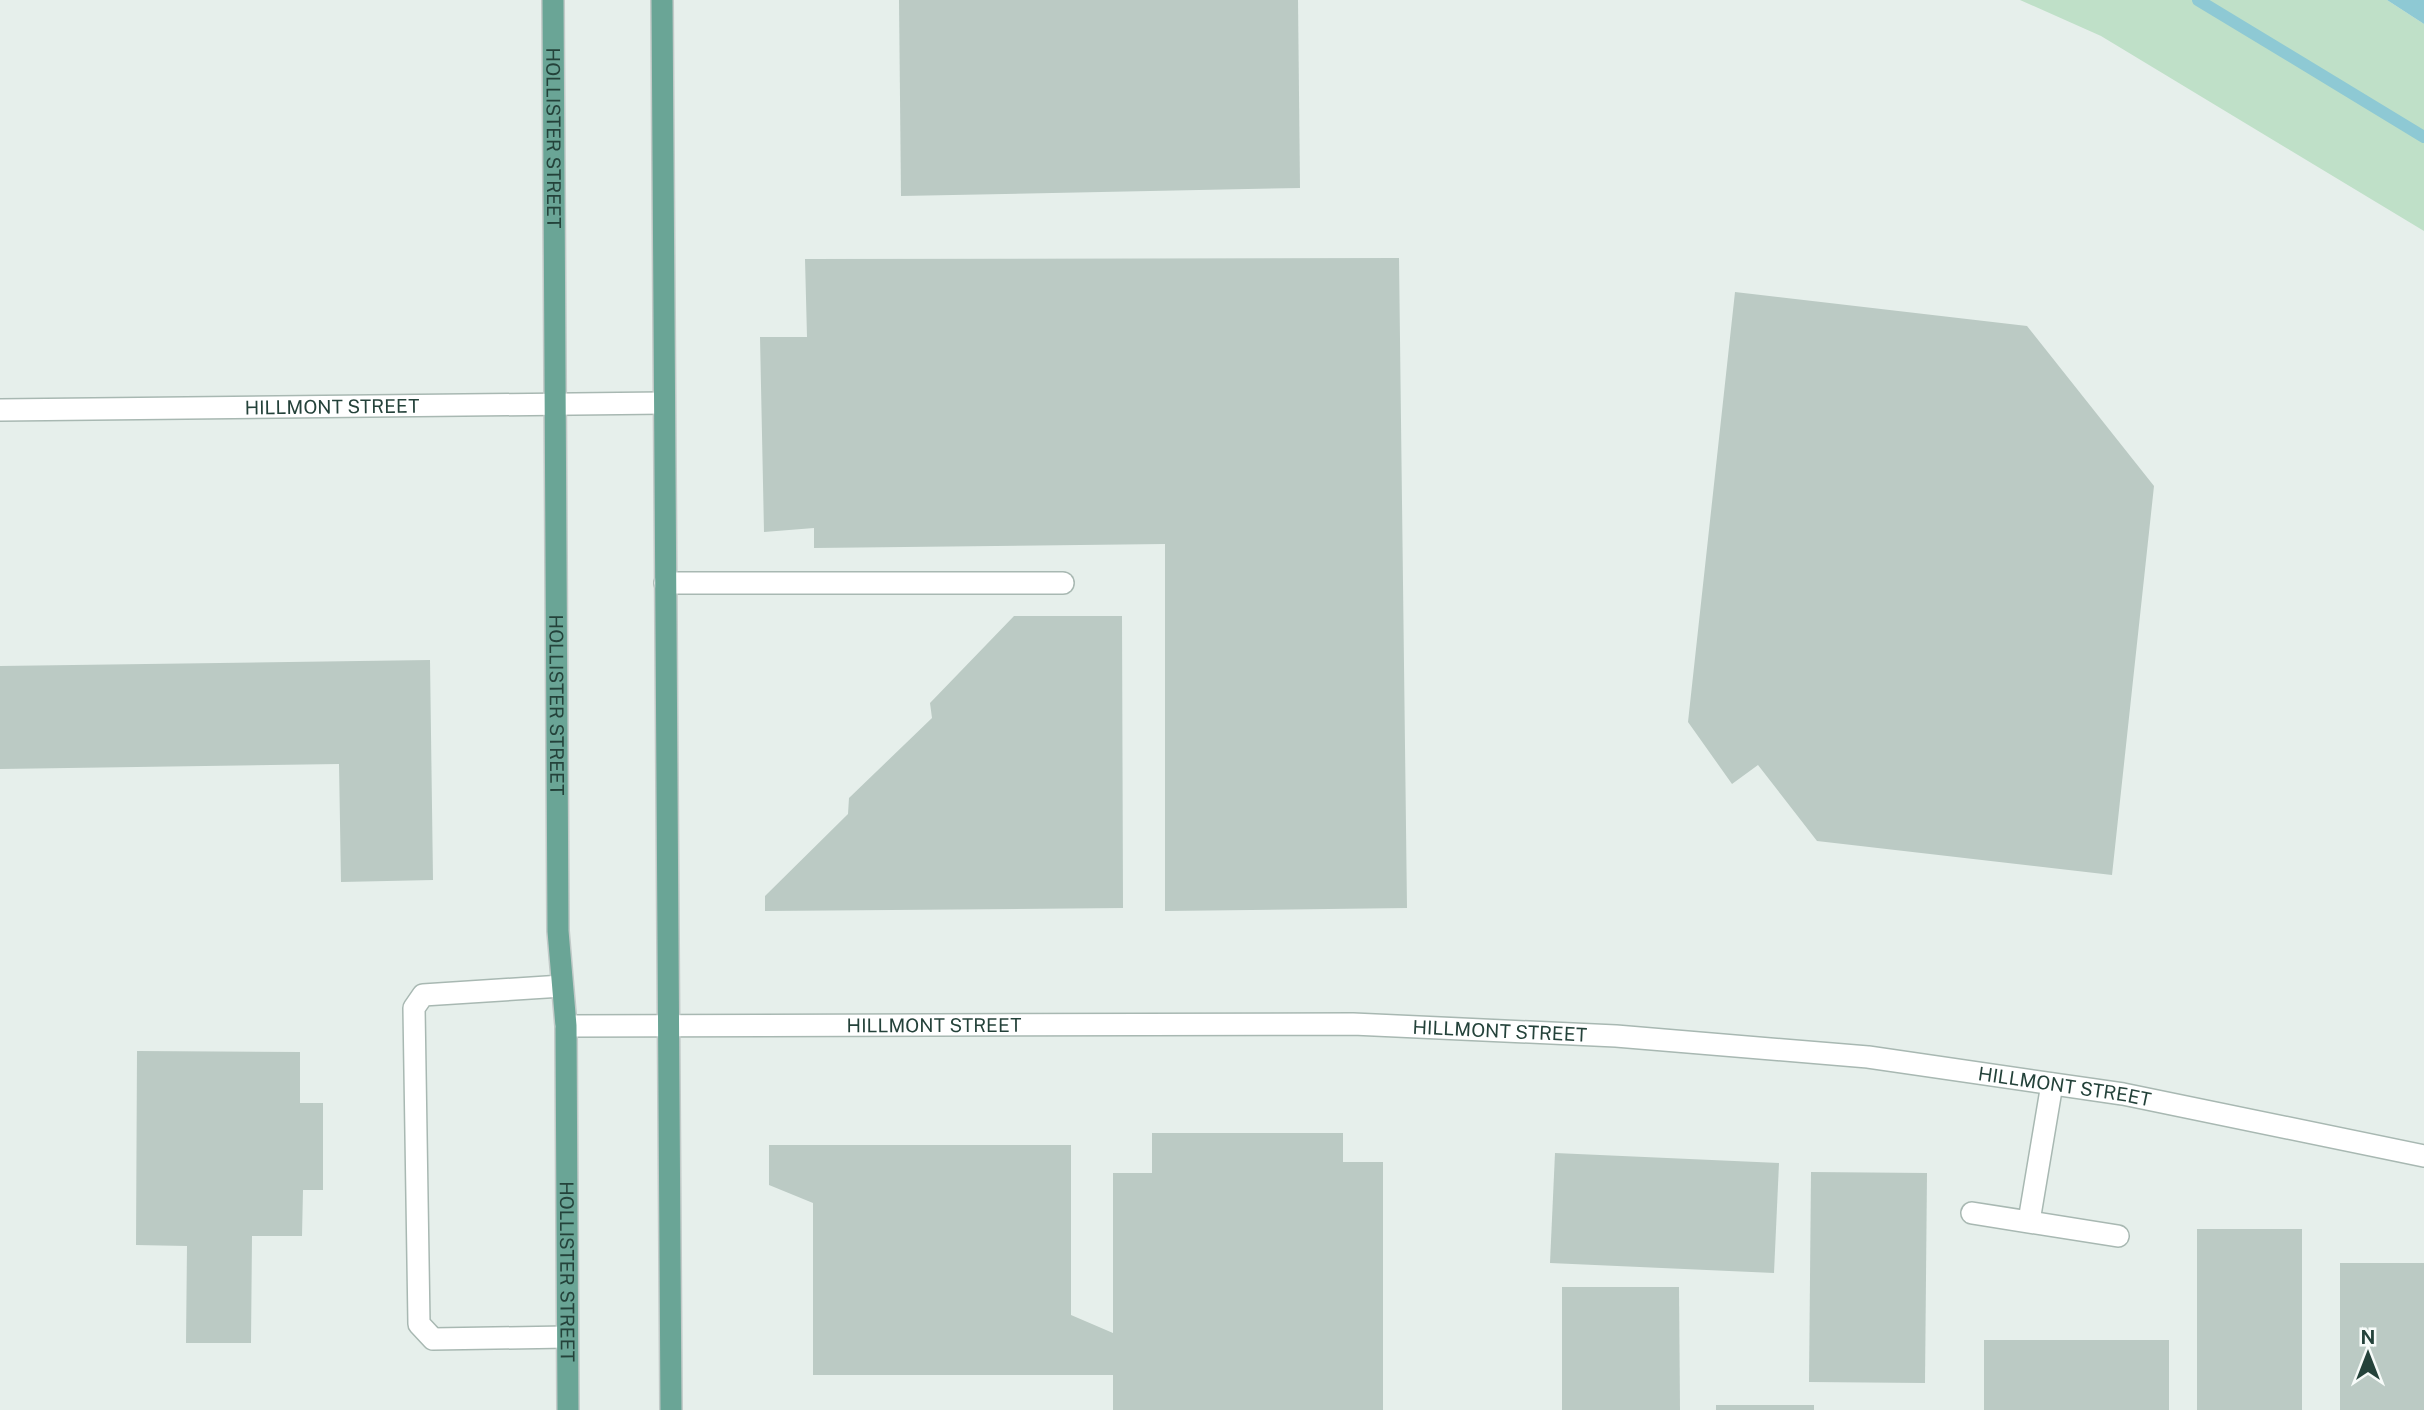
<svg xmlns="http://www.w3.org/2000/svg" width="2424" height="1410" viewBox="0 0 2424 1410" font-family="'Public Sans',sans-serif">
<rect width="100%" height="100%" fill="#e6efeb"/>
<polygon fill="#bfe0c8" points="2020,0 2387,0 2424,24 2424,231 2101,36"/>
<polygon fill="#8ec9d4" points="2387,0 2424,0 2424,24"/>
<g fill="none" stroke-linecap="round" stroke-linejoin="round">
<polyline stroke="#8ec9d4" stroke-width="12" points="2198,0 2424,137"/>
</g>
<g fill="#bbcac4">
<polygon points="899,0 1298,0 1300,188 901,196"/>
<polygon points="1399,258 1407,908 1165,911 1165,544 814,548 814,528 764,532 760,337 807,337 805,259"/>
<polygon points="1735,292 2027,326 2154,486 2112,875 1817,841 1758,765 1732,784 1688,722"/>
<polygon points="1014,616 1122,616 1123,908 765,911 765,896 848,814 849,798 932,718 930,703"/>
<polygon points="430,660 433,880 341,882 339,764 0,769 0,666"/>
<polygon points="137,1051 300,1052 300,1103 323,1103 323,1190 303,1190 302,1236 252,1236 251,1343 186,1343 187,1246 136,1245"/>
<polygon points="1152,1133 1343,1133 1343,1162 1383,1162 1383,1410 1113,1410 1113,1375 813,1375 813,1203 769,1185 769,1145 1071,1145 1071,1315 1113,1333 1113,1173 1152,1173"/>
<polygon points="1555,1153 1779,1163 1774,1273 1550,1263"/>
<polygon points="1811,1172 1927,1173 1925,1383 1809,1382"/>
<rect x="2197" y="1229" width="105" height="181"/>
<rect x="2340" y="1263" width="84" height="147"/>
<polygon points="1562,1287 1679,1287 1680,1410 1562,1410"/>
<rect x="1984" y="1340" width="185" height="70"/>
<rect x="1716" y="1405" width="98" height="5"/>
</g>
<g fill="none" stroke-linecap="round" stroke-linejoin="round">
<defs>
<g id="minor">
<path id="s1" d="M0 410 664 403"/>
<polyline points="665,583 1063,583"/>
<polyline points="562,986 423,995 414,1008 419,1324 433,1339 567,1337"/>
<path id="s2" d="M566 1026 1353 1024 1616 1036 1868 1057 2123 1094 2424 1156"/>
<polyline points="1972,1213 2118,1236"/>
<polyline points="2029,1221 2052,1084"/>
</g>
<g id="major">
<path id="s3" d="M553 0 558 931 566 1026 568 1410"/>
<polyline points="662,0 671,1410"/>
</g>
</defs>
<use href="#minor" stroke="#a8b8b2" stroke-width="24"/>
<use href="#major" stroke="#c2cac8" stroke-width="24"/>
<use href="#minor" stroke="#fff" stroke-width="21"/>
<use href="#major" stroke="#6aa596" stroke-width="21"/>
</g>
<g text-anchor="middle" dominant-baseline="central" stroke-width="7" stroke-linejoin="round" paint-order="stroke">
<g font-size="19" fill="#24423a" stroke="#f7fbf9">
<text stroke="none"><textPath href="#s3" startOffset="138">HOLLISTER STREET</textPath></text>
<text stroke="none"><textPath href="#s1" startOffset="332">HILLMONT STREET</textPath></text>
<text stroke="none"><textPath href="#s3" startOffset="705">HOLLISTER STREET</textPath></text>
<text stroke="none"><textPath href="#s2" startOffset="368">HILLMONT STREET</textPath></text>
<text stroke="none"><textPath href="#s2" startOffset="934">HILLMONT STREET</textPath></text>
<text stroke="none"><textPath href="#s2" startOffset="1502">HILLMONT STREET</textPath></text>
<text stroke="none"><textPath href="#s3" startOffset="1272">HOLLISTER STREET</textPath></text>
</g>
</g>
<g transform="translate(2368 1354)" stroke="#f7fbf9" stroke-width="5" paint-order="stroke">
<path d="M0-5L12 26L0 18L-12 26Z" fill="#24423a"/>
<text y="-10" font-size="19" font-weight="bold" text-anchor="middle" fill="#24423a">N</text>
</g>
</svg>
